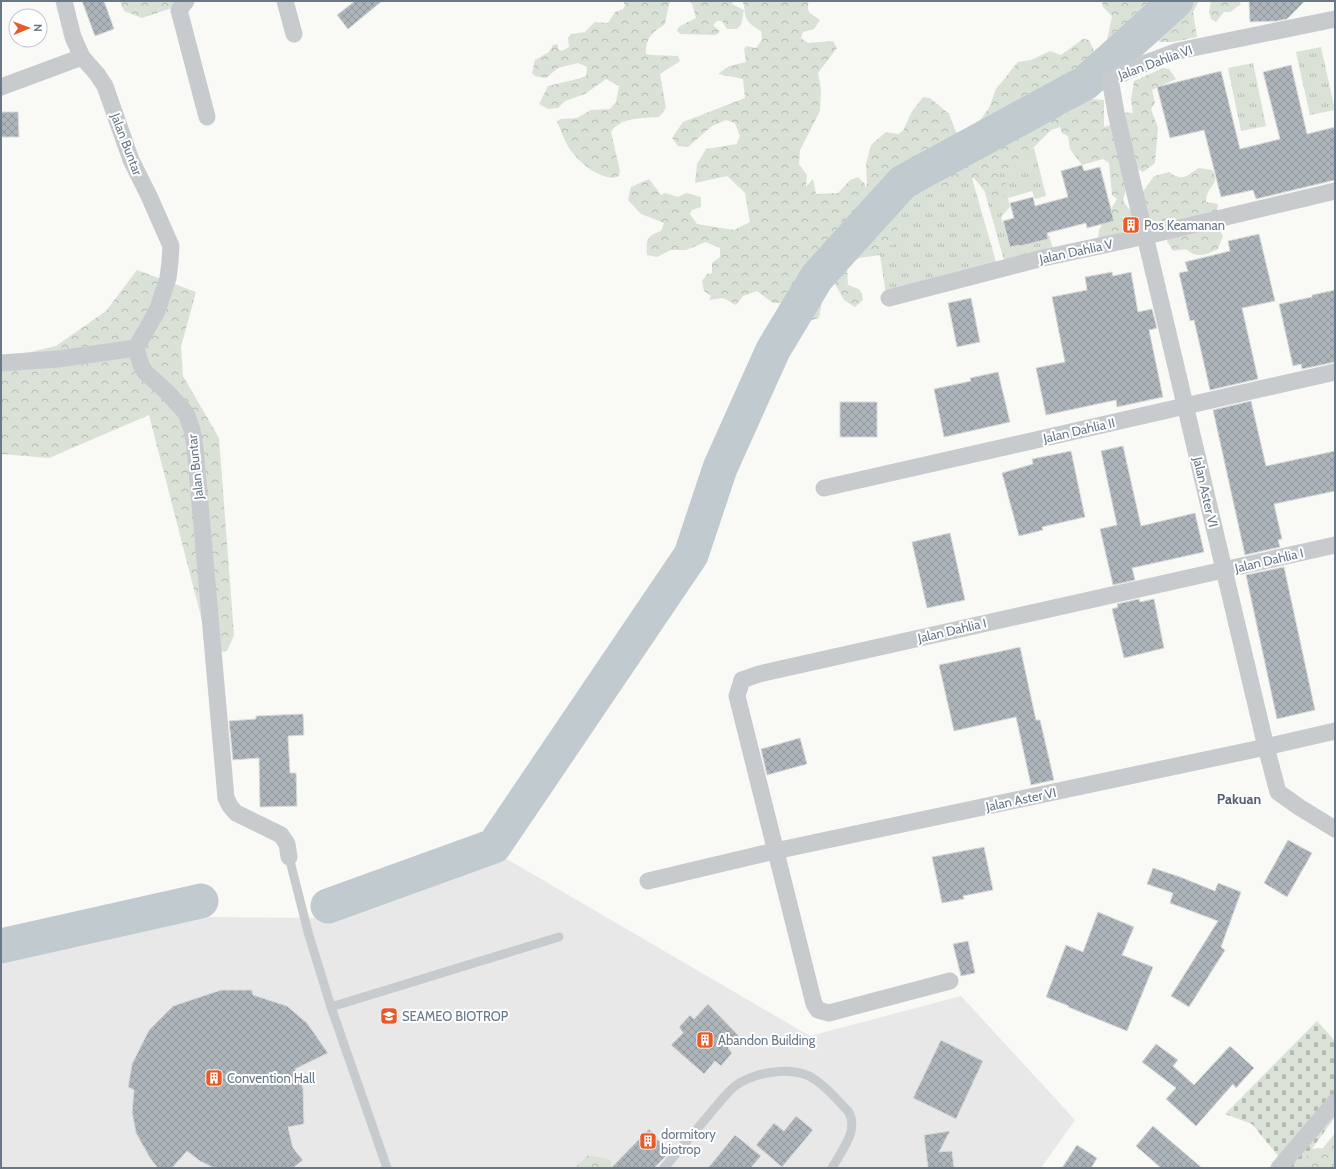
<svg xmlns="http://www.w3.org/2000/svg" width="1336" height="1169" viewBox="0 0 1336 1169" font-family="Cabin,sans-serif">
<defs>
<pattern id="grass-tufts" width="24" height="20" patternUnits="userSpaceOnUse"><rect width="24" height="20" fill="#dae1d7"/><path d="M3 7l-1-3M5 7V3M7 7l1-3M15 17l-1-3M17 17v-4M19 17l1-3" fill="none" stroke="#b5bbb4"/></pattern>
<pattern id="forest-crowns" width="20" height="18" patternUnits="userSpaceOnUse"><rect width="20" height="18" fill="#dae1d7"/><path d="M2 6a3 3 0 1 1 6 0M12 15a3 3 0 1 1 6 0" fill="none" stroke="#b5bbb4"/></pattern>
<pattern id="cemetery-stones" width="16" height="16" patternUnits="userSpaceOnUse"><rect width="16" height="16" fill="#dae1d7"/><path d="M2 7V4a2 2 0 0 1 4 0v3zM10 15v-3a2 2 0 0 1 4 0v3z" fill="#b5bbb4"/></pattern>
<pattern id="building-cross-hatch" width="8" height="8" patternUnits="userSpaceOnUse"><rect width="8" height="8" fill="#adb5bb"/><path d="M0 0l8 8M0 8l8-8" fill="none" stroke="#91989e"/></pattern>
</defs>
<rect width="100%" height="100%" fill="#f9f9f6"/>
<polygon fill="#e7e8e7" points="498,854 810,1036 961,996 1075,1120 1041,1168 1,1168 1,957 207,917 328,918"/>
<g fill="url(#grass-tufts)">
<polygon points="1321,47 1335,110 1310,115 1296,52"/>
<polygon points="1253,63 1266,126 1241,131 1228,68"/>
<polygon points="1034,148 1046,196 1035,199 1032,191 1008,198 1010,207 1001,217 1009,244 1049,236 1053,248 1005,264 980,175"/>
<polygon points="969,168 997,265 886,295 880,255 838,261 890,206"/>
</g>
<g fill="url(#forest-crowns)">
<polygon points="120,1 183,1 172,8 142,18 124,11"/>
<path d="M623 1H671L669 4 665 24C653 32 645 38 646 54L651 55 678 56 680 61 660 74 666 108 659 117C644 118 620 117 611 132L620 171 619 176C604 184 577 161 569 148 564 140 561 130 557 122L560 119 577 118 591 110 610 109 616 102 619 86 606 79 585 94 565 101 558 108 548 109 539 104 548 86 581 78 586 76 587 67 578 63 558 68 546 78 535 76 532 73 535 60 549 52 553 45 558 44V49L562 51 569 47 568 38 571 34 585 32 595 22 608 23 615 12 623 9 625 5Z"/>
<polygon points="689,1 734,1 732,4 744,10 741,25 737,29 727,29 722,21 717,21 713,25 720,31 716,35 680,34 677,30 680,26 696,18 692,4"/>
<path d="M742 1H809C805 13 812 14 820 20L814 29 803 32 801 38 808 43 833 41 837 48 818 73 821 89 820 111 800 150 799 164 807 175 806 187 813 179 816 194 838 193 850 180 858 177 865 184V188L867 184 866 164 871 145 886 132 898 134 903 131 911 113 923 97 930 98 949 114 956 132 969 135 989 108 996 89 1018 62 1031 60 1050 51 1061 55 1083 39 1089 40 1094 51 1091 73 1095 84 1079 102 1064 110 1062 116 1090 99 1104 100V127L1116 123 1120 112 1133 113 1131 100 1134 81 1163 68 1169 69 1176 79 1152 90 1155 103 1151 109 1158 128 1155 163 1143 172 1126 163C1126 169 1128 176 1127 183 1125 202 1117 197 1134 214V221L1123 232 1098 242 1099 230 1117 199 1112 195 1109 163 1103 159 1082 165 1070 149 1068 136 1062 133 1060 127 1051 130 1028 153V161L1010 169 1004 168 999 176 1007 185 1002 201 991 199 974 178H968L960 184 937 190 902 206 895 216 899 239 896 244 891 246 886 242 880 251 875 253 870 249 847 267 848 285 859 289 862 294 863 300 855 307 844 300 835 284 823 296 819 318 808 321 805 325 796 298 810 283 812 270 819 260 807 266 803 287 783 303H773L757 291 743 296 736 305 723 298 709 300 711 296 704 291 702 281 707 274 712 273V263L720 257V248L706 242 686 250H671L657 257 647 255C646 240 646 236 661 231L664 223 641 214 628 200 631 187 649 179 661 195 665 193 678 197 686 193 701 197V207L692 210 690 214 697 224 734 230 750 222 745 193 727 176 695 183 697 164 706 149 737 144 740 136 735 123 726 120 712 126 688 147 678 146 672 138 683 122 745 98 743 79 718 74 729 66 746 62 744 49 747 46 756 48 762 40 761 31C754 27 746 22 745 14 744 9 745 5 742 1Z"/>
<polygon points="1102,1 1199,1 1193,12 1197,37 1173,42 1160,42 1150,30 1144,33 1129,60 1123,57 1120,47 1108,51 1106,45 1112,16 1103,7"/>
<polygon points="1211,1 1239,1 1241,4 1230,12 1224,12 1216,22 1211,19 1209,12"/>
<path d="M1199 168 1212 170C1220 183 1211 184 1207 195 1206 197 1206 200 1206 202L1218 204 1217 211 1194 225 1219 229 1223 236 1218 249C1206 255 1197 259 1186 249L1173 251 1167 241 1173 230 1152 231 1140 196 1154 176 1169 172C1183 182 1186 176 1199 168Z"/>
<polygon points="137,270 196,292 181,347 183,376 219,438 234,635 227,651 213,652 206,636 149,415 49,458 1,454 1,359 56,346 106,311"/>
<polygon points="1335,1133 1335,1168 1279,1168 1296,1150 1323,1148"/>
<polygon points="588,1155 611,1160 611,1168 575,1168"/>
</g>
<polygon fill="url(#cemetery-stones)" points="1317,1021 1335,1041 1335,1117 1298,1168 1288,1168 1252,1124 1225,1114"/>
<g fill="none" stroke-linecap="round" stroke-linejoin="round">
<g stroke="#c1cacf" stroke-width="35">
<polyline points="328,906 494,846 691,555 720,468 773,350 817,277 903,182 1085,83 1176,1"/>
<polyline points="1,946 201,901"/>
</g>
</g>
<g fill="url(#building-cross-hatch)" stroke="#dadbd8">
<polygon points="82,1 104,1 114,29 95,36"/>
<polygon points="355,1 382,1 348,29 337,15"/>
<polygon points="1249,1 1305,1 1287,19 1277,21 1250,22"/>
<polygon points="1291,65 1307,134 1335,127 1335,180 1256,199 1253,190 1221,197 1204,130 1170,138 1157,87 1221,71 1240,149 1280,139 1263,72"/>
<polygon points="1,112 18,112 19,137 1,137"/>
<polygon points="1082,165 1084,171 1100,167 1114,221 1087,228 1086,223 1047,233 1048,239 1020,246 1020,245 1010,247 1003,221 1014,218 1010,203 1033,197 1035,206 1068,197 1061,171"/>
<polygon points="1259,234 1275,301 1242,308 1258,379 1210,390 1194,320 1190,321 1179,273 1188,271 1185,262 1230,251 1228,241"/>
<polygon points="1112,272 1113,276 1131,272 1138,312 1152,309 1157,328 1149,330 1163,397 1117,407 1116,400 1046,415 1036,368 1065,362 1052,297 1087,290 1085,277"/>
<polygon points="1335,290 1335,362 1302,369 1301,364 1293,366 1279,304 1312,297 1312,295"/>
<polygon points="971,298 980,342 957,347 948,303"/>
<polygon points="998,372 1010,422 944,437 934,389 971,381 970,378"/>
<polygon points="1251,401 1266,466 1335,451 1335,491 1274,504 1282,539 1278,540 1280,547 1245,555 1213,410"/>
<rect x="840" y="402" width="37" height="35"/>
<polygon points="1123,446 1141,526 1195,513 1204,552 1132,568 1135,580 1113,585 1100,529 1117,525 1101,451"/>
<polygon points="1071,451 1085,517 1042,527 1043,530 1019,536 1002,473 1033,464 1032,459"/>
<polygon points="950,533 965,600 927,608 912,542"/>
<polygon points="1284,567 1315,710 1277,719 1246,575"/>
<polygon points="1139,599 1140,602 1154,599 1164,648 1124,658 1112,609 1118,607 1117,604"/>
<polygon points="1020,647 1036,720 1040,720 1054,780 1031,785 1016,717 954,731 939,665"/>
<polygon points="303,714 304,735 288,736 290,773 296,773 297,806 260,807 259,758 233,760 229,721 256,719 256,716"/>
<polygon points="800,738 807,764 767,775 761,749"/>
<polygon points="1288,840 1312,853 1287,897 1264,883"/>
<polygon points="984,847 993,890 963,896 964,899 942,903 932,857"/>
<polygon points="1153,868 1180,877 1215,891 1218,883 1241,892 1221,947 1225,950 1189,1007 1171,996 1218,921 1170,903 1173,893 1147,884"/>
<polygon points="1098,912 1134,927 1122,955 1153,967 1127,1031 1068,1007 1069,1006 1046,997 1066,945 1083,952"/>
<polygon points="968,941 975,973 961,976 953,944"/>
<polygon points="221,990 252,990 253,995 287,1006 307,1023 328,1053 295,1069 303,1088 304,1124 288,1127 293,1148 303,1160 293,1168 218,1168 212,1167 200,1161 187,1151 172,1168 158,1168 150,1158 136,1133 132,1112 134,1090 128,1087 132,1064 149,1030 173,1006"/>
<polygon points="708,1004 739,1036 728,1048 732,1053 721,1066 715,1061 704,1074 671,1045 683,1033 679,1027 690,1015 694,1019"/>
<polygon points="941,1040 983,1061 956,1119 913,1098"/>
<polygon points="1156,1044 1178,1060 1173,1066 1194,1085 1230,1046 1254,1068 1236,1088 1233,1084 1196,1126 1166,1099 1176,1088 1142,1062"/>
<polygon points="796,1116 813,1130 782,1167 756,1145 774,1123 784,1131"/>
<polygon points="1153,1126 1202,1168 1161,1168 1136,1146"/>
<polygon points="649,1129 669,1153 654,1168 611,1168"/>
<polygon points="950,1131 939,1152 952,1151 954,1168 928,1168 924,1135"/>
<polygon points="735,1135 761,1156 754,1164 751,1168 708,1168"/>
<polygon points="1077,1145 1097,1158 1091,1168 1062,1168"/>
</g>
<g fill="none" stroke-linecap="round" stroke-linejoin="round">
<g stroke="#c7cbce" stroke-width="9">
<polyline points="289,857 308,932 331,1007 387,1168"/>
<polyline points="331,1007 559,937"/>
<path d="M664 1168 724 1097C727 1094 731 1089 735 1086 754 1072 794 1065 814 1079 827 1087 837 1100 848 1111 860 1130 841 1151 832 1168"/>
</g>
<g stroke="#c7cbce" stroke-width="17">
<polyline points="64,1 73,37 82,57 97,74 105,86 131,160 149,196 171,246 170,262 168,278 157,311 136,348 141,365 145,372 166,391 186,413 192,430 195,447 226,798 230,806 236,813 281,835 287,844 289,857"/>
<polyline points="186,1 179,10 207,117"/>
<polyline points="285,1 294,34"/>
<polyline points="1335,19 1178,51 1141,65 1110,79 1116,113 1266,747 1278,792 1299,807 1335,829"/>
<polyline points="1,87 82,57"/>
<polyline points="889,298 1043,258 1146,236 1335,191"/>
<polyline points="1,363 58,359 136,348"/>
<polyline points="824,488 1335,372"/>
<polyline points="648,881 775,851 1266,747 1335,731"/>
<polyline points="950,981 829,1013 818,1010 814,1004 737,696 742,680 759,674 1335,545"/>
<polyline points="1279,1168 1335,1102"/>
</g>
</g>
<defs>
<symbol id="building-square" viewBox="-11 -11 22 22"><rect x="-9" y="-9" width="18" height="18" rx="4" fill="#e65b29" stroke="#fff"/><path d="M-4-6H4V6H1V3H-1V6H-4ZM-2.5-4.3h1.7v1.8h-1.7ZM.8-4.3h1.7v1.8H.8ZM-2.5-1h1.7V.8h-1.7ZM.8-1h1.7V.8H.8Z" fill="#fff"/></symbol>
<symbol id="school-square" viewBox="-11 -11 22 22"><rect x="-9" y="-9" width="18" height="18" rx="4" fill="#e65b29" stroke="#fff"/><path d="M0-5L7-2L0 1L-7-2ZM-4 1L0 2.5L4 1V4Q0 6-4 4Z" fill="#fff"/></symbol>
</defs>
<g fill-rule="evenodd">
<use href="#building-square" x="1121" y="215" width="20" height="20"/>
<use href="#school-square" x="379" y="1006" width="20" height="20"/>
<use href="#building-square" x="695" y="1030" width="20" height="20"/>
<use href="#building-square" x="204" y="1068" width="20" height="20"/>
<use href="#building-square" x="638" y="1131" width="20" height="20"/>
</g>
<g text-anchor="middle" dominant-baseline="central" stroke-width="4" stroke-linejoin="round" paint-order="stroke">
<g font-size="13" fill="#677888" stroke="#fff">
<text transform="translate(1155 62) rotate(-20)">Jalan Dahlia VI</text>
<text transform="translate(127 144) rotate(69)">Jalan Buntar</text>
<text transform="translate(1076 251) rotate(-12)">Jalan Dahlia V</text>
<text transform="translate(1079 430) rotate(-13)">Jalan Dahlia II</text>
<text transform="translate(195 467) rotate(-96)">Jalan Buntar</text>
<text transform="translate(1206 492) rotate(77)">Jalan Aster VI</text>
<text transform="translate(1269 560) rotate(-13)">Jalan Dahlia I</text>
<text transform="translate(952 630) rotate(-13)">Jalan Dahlia I</text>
<text transform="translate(1021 799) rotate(-12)">Jalan Aster VI</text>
</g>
<g font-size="13" fill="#677888" stroke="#fff" text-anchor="start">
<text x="1144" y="225">Pos Keamanan</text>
<text x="402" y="1016">SEAMEO BIOTROP</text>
<text x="718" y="1040">Abandon Building</text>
<text x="227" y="1078">Convention Hall</text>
<text x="661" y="1134">dormitory<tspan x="661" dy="15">biotrop</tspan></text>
</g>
<g font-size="14" font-weight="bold" fill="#55626d" stroke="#fff">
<text x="1239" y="799">Pakuan</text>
</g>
</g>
<rect width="1336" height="1169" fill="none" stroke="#677888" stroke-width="4"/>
<g transform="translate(28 28) rotate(89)"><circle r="19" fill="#ffffff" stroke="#c2c9cf"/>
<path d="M0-3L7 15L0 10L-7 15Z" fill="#e65b29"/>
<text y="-6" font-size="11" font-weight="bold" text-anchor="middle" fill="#677888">N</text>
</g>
</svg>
